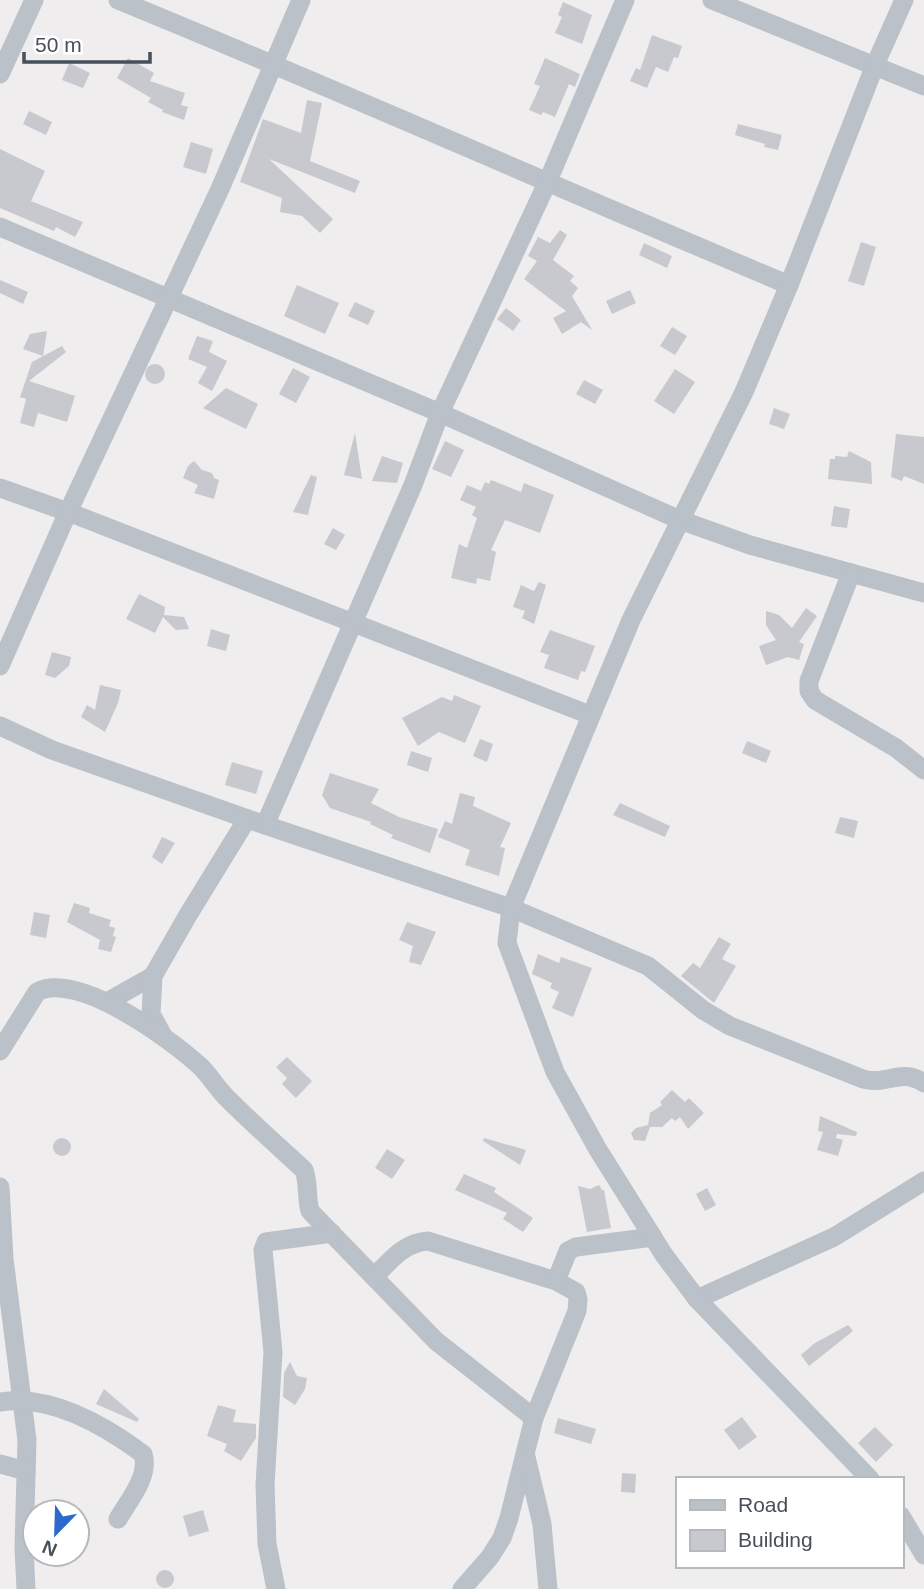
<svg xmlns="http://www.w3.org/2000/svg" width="924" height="1589" viewBox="0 0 924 1589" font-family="Helvetica,sans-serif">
<rect width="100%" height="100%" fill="#efeded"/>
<g fill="#c7c9cf">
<polygon points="563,2 592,15 582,44 555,33 562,17 558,15"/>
<polygon points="652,35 682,46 678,58 674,57 668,72 656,67 647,88 630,81 636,68 640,70"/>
<polygon points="128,58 154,73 150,81 185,93 181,105 188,107 184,120 162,112 163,110 148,102 151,98 117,78"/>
<polygon points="545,58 580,74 575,87 569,84 555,117 543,112 541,115 529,110 540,86 534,84"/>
<polygon points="69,63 90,73 83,88 62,80"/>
<polygon points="307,100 322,103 310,161 360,181 355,193 269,159 333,219 320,233 302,216 280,212 282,198 240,182 263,119 301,133"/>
<polygon points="29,111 52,122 46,135 23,124"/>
<polygon points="738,124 782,135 778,150 764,147 765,144 735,135"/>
<polygon points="191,142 213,149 206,174 183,167"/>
<polygon points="0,149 45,171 31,201 83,222 75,237 56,227 54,231 0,208"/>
<polygon points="560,230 567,235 553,260 574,276 570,281 578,288 572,296 592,330 581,322 562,334 553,318 566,311 524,279 537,261 528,256 538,237 550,243"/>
<polygon points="861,242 876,247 864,286 848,281"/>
<polygon points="644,243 672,256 667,268 639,255"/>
<polygon points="0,280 28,292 23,304 0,293"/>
<polygon points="297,285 339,303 325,334 284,316"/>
<polygon points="630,290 636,303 612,314 606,301"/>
<polygon points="355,302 375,311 368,325 348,316"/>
<polygon points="506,308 521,320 513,331 497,319"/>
<polygon points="672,327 687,336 675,355 660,346"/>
<polygon points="47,331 43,356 23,349 30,334"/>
<polygon points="197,336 213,341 209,352 227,361 212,391 198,383 207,367 188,359"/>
<polygon points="62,346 66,352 29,381 75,396 67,422 38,413 34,427 20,423 26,399 20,397 32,362"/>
<circle cx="155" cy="374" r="10"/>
<polygon points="293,368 310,377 296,403 279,394"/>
<polygon points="675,369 695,382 674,414 654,401"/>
<polygon points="584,380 603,390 595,404 576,394"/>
<polygon points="226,388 258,404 246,429 203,408"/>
<polygon points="774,408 790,414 784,429 769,424"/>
<polygon points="355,433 362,479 344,475"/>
<polygon points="896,434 924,437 924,484 904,476 902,481 891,477"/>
<polygon points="445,441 464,450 451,477 432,469"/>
<polygon points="849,451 871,462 872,484 828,479 830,459 835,459 835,456 847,457"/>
<polygon points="382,456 403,463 397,483 372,481"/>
<polygon points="194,461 202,470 212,473 214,478 219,480 214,499 194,493 198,485 183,478 188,466"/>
<polygon points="311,475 317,477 308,515 293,512"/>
<polygon points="491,480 521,492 524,483 554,495 540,533 505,520 491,550 496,552 490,581 477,578 476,584 451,578 459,544 467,548 477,518 472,515 476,507 460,500 467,485 481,491 485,482 489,484"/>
<polygon points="834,506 850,509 847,528 831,526"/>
<polygon points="333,528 345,535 336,550 324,544"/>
<polygon points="539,582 546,585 534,624 522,618 525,611 513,607 521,585 534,591"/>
<polygon points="139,594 165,607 164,615 184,617 189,629 176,630 163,617 155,633 126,619"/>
<polygon points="806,608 817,616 799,642 804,644 799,660 788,657 766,665 759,646 776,640 766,625 766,611 779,615 792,628"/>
<polygon points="211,629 230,635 226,651 207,646"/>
<polygon points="550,630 595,646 585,672 581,671 578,680 544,668 549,655 540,652"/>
<polygon points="52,652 71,657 69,666 55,678 45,675"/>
<polygon points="100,685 121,690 118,703 105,732 81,717 87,705 95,710"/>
<polygon points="454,695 481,706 465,743 439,732 418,746 402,718 442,697 452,701"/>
<polygon points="480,739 493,744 487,762 473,756"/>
<polygon points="747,741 771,751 766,763 742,753"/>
<polygon points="411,751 432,758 428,772 407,765"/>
<polygon points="232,762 263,771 256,794 225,785"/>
<polygon points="330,773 379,789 371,803 399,817 438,829 430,853 391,838 393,835 370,824 371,822 330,808 322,795"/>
<polygon points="460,793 475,797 473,806 511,823 500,847 505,848 499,876 465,865 470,850 438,837 445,821 452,824"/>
<polygon points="620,803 670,826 665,837 613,815"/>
<polygon points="840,817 858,821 854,838 835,833"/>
<polygon points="162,837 175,843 162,864 152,857"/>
<polygon points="74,903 90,908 89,913 111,920 109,926 115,928 113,936 116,937 111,952 98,949 100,940 67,922"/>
<polygon points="34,912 50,915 46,938 30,935"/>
<polygon points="407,922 436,932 421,965 409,962 413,946 399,940"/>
<polygon points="719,937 731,944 722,959 736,966 714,1003 681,976 693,963 700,968"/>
<polygon points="538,954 559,963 561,957 592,968 573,1017 552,1008 559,992 550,988 552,983 532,974"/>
<polygon points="287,1057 312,1081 296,1098 282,1084 287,1078 276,1067"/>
<polygon points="672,1090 685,1102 689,1098 704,1113 688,1129 680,1117 675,1121 672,1118 662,1127 650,1127 645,1141 634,1140 631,1133 636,1128 648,1125 650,1113 662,1105 660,1102"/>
<polygon points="820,1116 857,1132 856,1136 837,1134 836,1138 843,1140 838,1156 817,1150 823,1132 818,1131"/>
<circle cx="62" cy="1147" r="9"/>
<polygon points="484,1138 526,1150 520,1165 483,1141"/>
<polygon points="387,1149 405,1160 392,1179 375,1168"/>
<polygon points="464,1174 496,1188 494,1192 533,1218 523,1232 503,1219 507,1213 455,1190"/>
<polygon points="599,1185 602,1190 604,1190 611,1228 587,1232 578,1186 590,1189"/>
<polygon points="707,1188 716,1205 705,1211 696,1194"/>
<polygon points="848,1325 853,1331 809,1366 801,1355 815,1343"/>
<polygon points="290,1362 297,1376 307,1378 305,1389 295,1405 283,1397 284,1373"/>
<polygon points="104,1389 139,1419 137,1422 96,1404"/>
<polygon points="218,1405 236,1410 233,1422 256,1424 256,1438 241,1461 224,1451 227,1444 207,1436"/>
<polygon points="742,1417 757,1437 739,1450 724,1430"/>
<polygon points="558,1418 596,1429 591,1444 554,1433"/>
<polygon points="875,1427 893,1445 876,1462 858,1443"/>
<polygon points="622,1473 636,1474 635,1493 621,1492"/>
<polygon points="203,1510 209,1531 189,1537 183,1516"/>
<circle cx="165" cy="1579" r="9"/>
</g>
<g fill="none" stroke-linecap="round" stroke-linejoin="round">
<g stroke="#bac1c8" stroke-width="19">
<path d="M118 0C343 92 565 191 789 285"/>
<polyline points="712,0 924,86"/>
<polyline points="0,74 34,0"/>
<polyline points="0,227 440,413 680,520 750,545 924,593"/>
<polyline points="0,488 68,512 590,715"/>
<polyline points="851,573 809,681 809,691 815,700 896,748 924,770"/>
<polyline points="0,666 68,512 220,189 301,0"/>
<path d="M0 726 52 750 265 825 511 908 648 966 703 1010 730 1026 863 1079C887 1086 901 1067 924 1083"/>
<polyline points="265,825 413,485 440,413 547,183 625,0"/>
<polyline points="107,1002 153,976"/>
<polyline points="162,1034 151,1014 153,976 188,915 247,819"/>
<path d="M0 1051 37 992C77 970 172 1040 201 1067 211 1077 218 1090 229 1100 253 1124 279 1147 304 1170 309 1183 306 1197 310 1211L436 1341 534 1418"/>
<polyline points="0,1187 4,1259 27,1440 24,1547 26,1589"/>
<path d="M374 1277C391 1260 403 1243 428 1241L556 1281 576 1292 578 1299 577 1311 534 1418 509 1518 502 1538 490 1557 462 1589"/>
<polyline points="556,1281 568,1251 576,1247 653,1237"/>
<polyline points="697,1299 834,1237 924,1181"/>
<path d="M0 1402C50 1394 104 1425 143 1454 150 1476 129 1500 118 1519"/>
<polyline points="526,1457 542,1524 548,1589"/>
<polyline points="0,1464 26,1471"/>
<polyline points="870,1479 697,1299 664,1255 597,1148 555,1072 507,943 511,908 631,620 744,392 789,285 875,65 904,0"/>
<polyline points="901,1516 924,1555"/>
<polyline points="276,1589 267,1544 265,1485 273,1352 263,1250 266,1242 332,1233"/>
</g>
</g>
<rect x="676" y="1477" width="228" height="91" fill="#ffffff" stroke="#b5b9bc" stroke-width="2"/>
<rect x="690" y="1500" width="35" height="10" fill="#bac1c8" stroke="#b5b9bc" stroke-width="2"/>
<text x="738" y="1512" font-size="21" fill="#474f58">Road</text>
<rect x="690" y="1530" width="35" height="21" fill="#c7c9cf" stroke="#b5b9bc" stroke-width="2"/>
<text x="738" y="1547" font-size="21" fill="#474f58">Building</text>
<g transform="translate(56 1533) rotate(203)"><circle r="33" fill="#ffffff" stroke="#b5b9bc" stroke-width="2"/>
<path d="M0-5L12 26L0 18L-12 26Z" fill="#2b6acb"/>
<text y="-10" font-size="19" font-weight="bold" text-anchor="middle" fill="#474f58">N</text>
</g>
<path d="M24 52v10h126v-10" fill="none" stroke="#474f58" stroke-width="3.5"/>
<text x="35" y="52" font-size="21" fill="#474f58" stroke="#ffffff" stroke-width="5" paint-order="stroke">50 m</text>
</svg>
